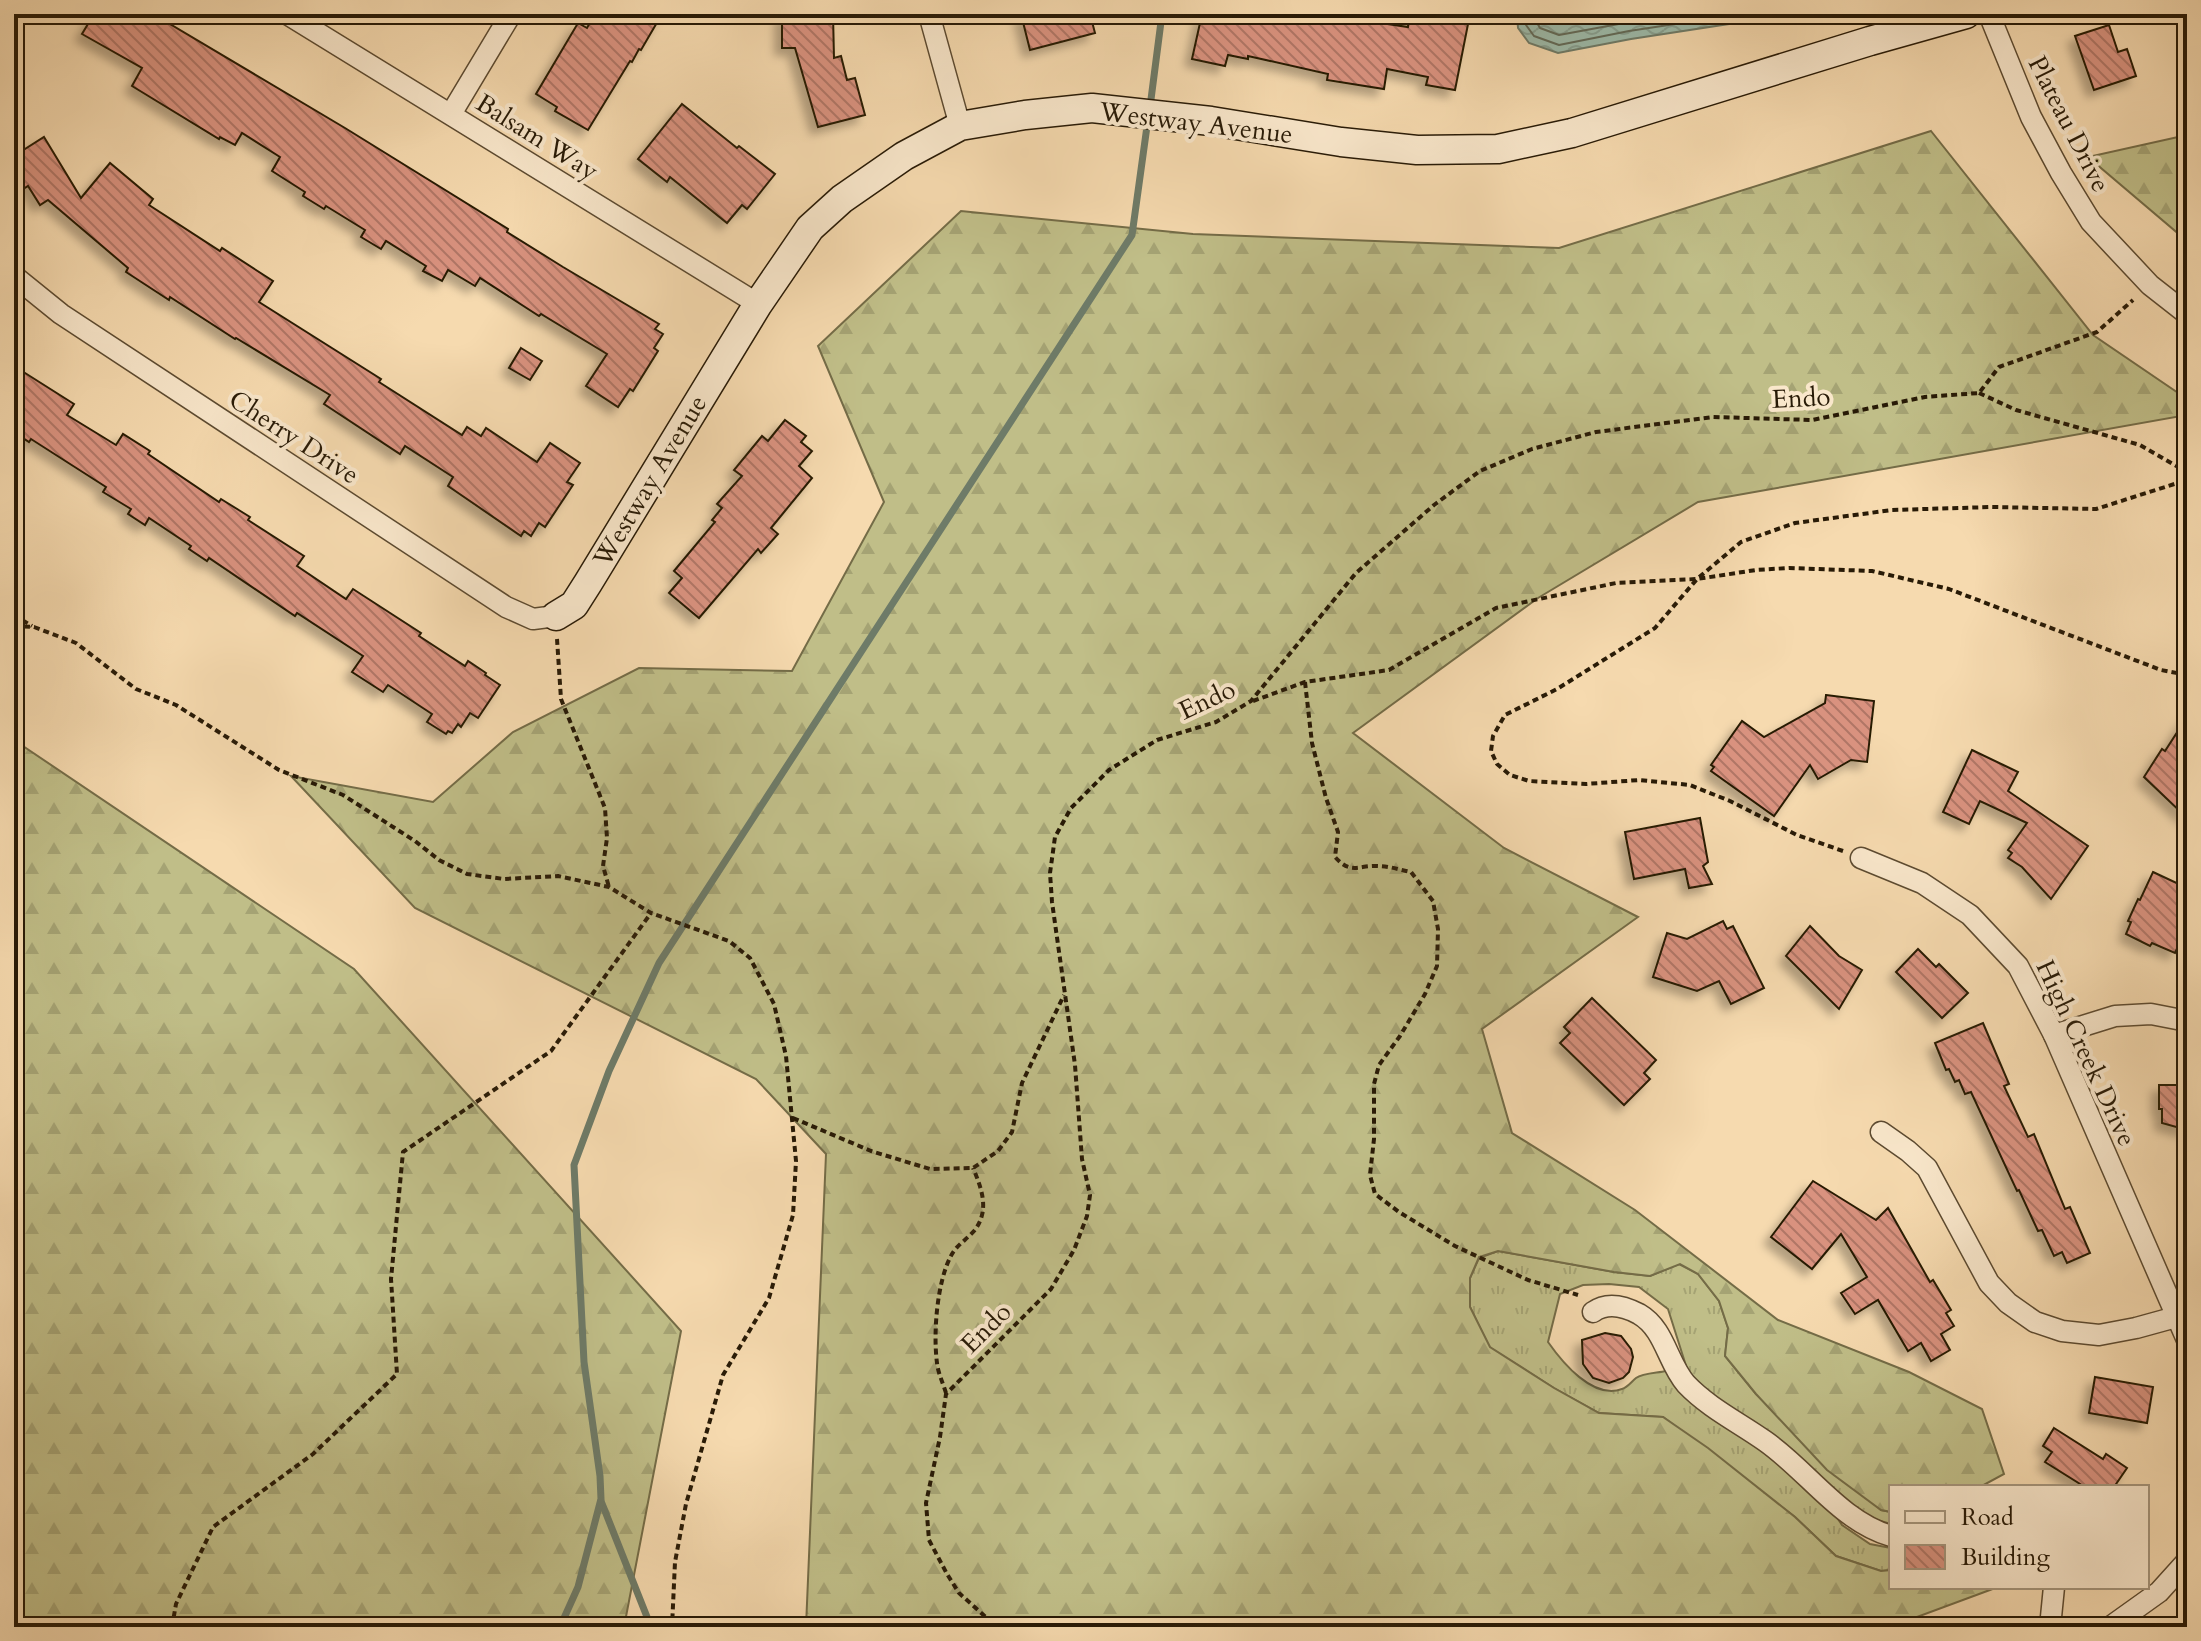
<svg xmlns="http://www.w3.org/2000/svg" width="2201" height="1641" viewBox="0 0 2201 1641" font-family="Cardo,serif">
<defs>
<pattern id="grass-tufts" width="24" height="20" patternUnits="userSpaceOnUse" patternTransform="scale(2)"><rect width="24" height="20" fill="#c0be88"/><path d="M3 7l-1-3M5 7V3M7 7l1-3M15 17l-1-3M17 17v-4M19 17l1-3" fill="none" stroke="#a5a374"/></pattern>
<pattern id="forest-firs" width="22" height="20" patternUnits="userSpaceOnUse" patternTransform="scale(2)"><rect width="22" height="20" fill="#c0be88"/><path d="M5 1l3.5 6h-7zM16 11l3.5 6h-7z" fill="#a5a374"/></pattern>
<pattern id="water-waves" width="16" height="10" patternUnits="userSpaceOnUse" patternTransform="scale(2)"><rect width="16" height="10" fill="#9dbbaa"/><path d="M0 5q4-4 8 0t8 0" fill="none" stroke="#87a091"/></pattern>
<pattern id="building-back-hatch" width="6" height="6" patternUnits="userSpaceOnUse" patternTransform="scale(2)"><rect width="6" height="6" fill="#d9927f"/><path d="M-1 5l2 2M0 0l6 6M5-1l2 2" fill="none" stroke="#b07666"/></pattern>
<filter id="shadow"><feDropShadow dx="-7" dy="7" stdDeviation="4" flood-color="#0004"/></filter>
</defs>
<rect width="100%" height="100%" fill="#f6daaf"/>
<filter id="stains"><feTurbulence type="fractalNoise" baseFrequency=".0025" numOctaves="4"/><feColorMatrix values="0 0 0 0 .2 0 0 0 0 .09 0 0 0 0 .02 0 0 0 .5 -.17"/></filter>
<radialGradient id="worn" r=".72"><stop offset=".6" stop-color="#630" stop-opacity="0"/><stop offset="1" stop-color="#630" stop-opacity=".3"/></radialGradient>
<path fill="url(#grass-tufts)" stroke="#746c47" stroke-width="2" d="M1498 1251 1614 1272 1650 1276 1679 1264 1698 1274 1719 1301 1728 1328 1725 1356 1756 1394 1881 1510 1891 1512V1524L1870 1518 1720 1403 1688 1372 1668 1309 1639 1287 1609 1284 1583 1285 1560 1294 1548 1342C1562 1362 1593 1400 1622 1389 1628 1387 1631 1382 1636 1378 1643 1373 1658 1373 1666 1371L1760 1447 1830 1507 1842 1525 1870 1544 1891 1548V1570L1881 1571 1836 1556 1795 1517 1663 1417 1599 1413 1554 1388 1489 1347 1470 1307V1278L1479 1258Z"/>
<g fill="url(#forest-firs)" stroke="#746c47" stroke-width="2">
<polygon points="1931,131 2093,335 2187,399 2187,415 1698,502 1538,598 1353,733 1504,848 1638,917 1482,1029 1512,1133 1635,1210 1778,1320 1909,1372 1982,1409 2004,1474 1980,1487 1891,1487 1891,1512 1881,1510 1827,1470 1756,1394 1725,1356 1728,1328 1719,1301 1698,1274 1680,1264 1650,1276 1614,1272 1498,1251 1479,1257 1470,1278 1470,1307 1490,1347 1554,1388 1599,1413 1663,1417 1708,1448 1795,1517 1836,1556 1881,1571 1891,1570 1891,1587 1998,1587 1890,1627 806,1627 826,1154 756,1079 415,908 291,776 433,802 513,732 639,668 792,671 884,502 818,346 961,211 1193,234 1559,248"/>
<polygon points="2187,135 2187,241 2088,157"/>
<polygon points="14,740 354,969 681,1331 624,1627 14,1627"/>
</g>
<polygon fill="url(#water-waves)" stroke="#6e7b68" stroke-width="2" points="1517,14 1760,14 1755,20 1631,39 1558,53 1529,43 1518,28"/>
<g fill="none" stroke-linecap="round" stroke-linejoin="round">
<g stroke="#626a58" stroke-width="2">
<polyline points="1525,14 1526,25 1534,36 1559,45 1629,31 1741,14"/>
<polyline points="1535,14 1536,21 1540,28 1559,35 1673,14"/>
</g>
<g stroke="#6e7b68" stroke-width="7">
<polyline points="1150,107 1162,14"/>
<polyline points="601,1501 651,1627"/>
<polyline points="560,1627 578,1587 601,1499 600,1476 584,1362 574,1165 609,1071 659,963 1132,235 1148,119"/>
</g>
</g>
<g fill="url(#building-back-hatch)" stroke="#281a06" stroke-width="2" filter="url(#shadow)">
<polygon points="94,14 153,14 345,128 508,229 507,232 563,267 659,324 655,329 663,334 654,348 658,351 633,391 630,389 618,407 586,386 607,354 541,314 539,316 480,278 475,286 448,270 442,281 423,271 426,266 386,241 381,249 361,237 365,230 326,206 324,209 303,196 305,192 272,171 280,157 242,133 235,145 220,137 219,139 132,86 142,68 82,34"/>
<polygon points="595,14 662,14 641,50 639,49 632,62 630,61 588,130 555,111 557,107 536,94 578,23 587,28"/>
<polygon points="782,14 833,14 834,58 841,56 847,80 855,78 865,115 818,127 795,48 782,48"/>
<polygon points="1021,14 1090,14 1095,33 1030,50"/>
<polygon points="1202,14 1321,14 1408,27 1410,14 1435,17 1436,14 1470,14 1455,90 1426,85 1428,77 1387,69 1384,89 1327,80 1328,74 1248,56 1248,59 1228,55 1225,66 1192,59"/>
<polygon points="2109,25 2118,52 2127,49 2136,76 2094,90 2075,36"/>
<polygon points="682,104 737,148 739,146 775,174 747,209 742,205 727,223 670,177 667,182 638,159"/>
<polygon points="44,137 81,198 110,163 153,199 149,205 220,251 222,248 273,281 259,302 381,379 379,382 462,435 467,427 481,436 486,428 537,462 550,443 580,463 567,482 573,485 545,527 539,523 531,536 524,531 521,536 448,486 453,477 405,446 400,454 324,404 330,395 236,338 235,339 170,297 169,300 126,272 128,268 48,200 40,205 28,186 14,195 14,156"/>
<polygon points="521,348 542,361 530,380 509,368"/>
<polygon points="14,366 74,404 67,415 116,445 123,434 150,451 148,454 219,502 221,499 250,517 248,520 304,556 297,566 346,599 353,589 421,633 419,636 465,666 468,661 486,673 485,675 500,685 478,718 470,713 461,727 458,724 452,733 448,731 446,734 427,722 432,714 388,685 383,692 352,672 363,656 297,613 295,616 209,558 207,561 189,549 191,546 149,518 145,525 128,514 131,509 103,492 106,487 31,439 29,442 14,432"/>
<polygon points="785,420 806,436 801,442 812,451 799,466 812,478 771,528 778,534 761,553 758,549 699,618 669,593 682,578 674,571 715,522 712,520 722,508 717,504 742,476 734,470 762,436 768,441"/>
<polygon points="1826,695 1874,701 1867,762 1851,760 1818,779 1810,765 1774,816 1711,771 1714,767 1711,765 1742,721 1764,737 1825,703"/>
<polygon points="2187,717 2187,818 2144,777 2162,749 2165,751"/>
<polygon points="1972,750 2018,772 2008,791 2088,846 2051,899 2022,867 2008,858 2012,853 2008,850 2027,823 1980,801 1969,824 1943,812"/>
<polygon points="1700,818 1708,862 1703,866 1712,884 1689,888 1685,869 1634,879 1625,832"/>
<polygon points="2153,872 2183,886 2179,895 2187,899 2187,926 2175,953 2152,943 2150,946 2126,934 2131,922 2128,921 2138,899 2140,900"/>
<polygon points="1723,921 1727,929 1733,926 1764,988 1731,1004 1719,981 1697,991 1653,977 1667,933 1687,939"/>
<polygon points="1810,926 1839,956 1862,970 1839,1009 1786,956"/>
<polygon points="1918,949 1936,967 1939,964 1968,993 1942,1018 1896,972"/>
<polygon points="1592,998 1656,1060 1644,1073 1650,1079 1624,1105 1560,1043 1570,1033 1564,1027"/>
<polygon points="1983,1023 2009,1084 2004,1086 2028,1137 2034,1134 2065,1209 2070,1207 2090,1253 2067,1263 2062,1252 2054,1256 2042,1230 2038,1231 2019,1190 2017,1191 1971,1092 1965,1094 1959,1080 1955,1082 1949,1069 1946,1070 1935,1043"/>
<polygon points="2159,1085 2187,1085 2187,1130 2162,1123 2162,1109 2159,1109"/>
<polygon points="1813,1181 1876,1220 1888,1208 1930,1282 1933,1280 1951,1310 1946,1313 1954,1326 1941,1334 1950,1350 1931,1361 1921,1343 1908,1351 1878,1300 1855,1314 1841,1293 1867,1277 1841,1234 1812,1269 1771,1237"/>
<polygon points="1605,1333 1621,1336 1631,1349 1633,1357 1629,1372 1623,1378 1609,1383 1593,1378 1583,1364 1582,1340"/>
<polygon points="2095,1377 2153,1387 2147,1423 2089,1413"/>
<polygon points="2054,1428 2103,1459 2106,1454 2127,1468 2114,1487 2085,1487 2045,1462 2052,1452 2043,1446"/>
</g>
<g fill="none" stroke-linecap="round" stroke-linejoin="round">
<defs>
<g id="street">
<polyline points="287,14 758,304"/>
<polyline points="929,14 960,126"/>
<polyline points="1989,14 2031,117 2061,173 2091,222 2150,285 2187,314"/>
<polyline points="451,114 511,14"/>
<polyline points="14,276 61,314 506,607 533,619 556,616"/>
<polyline points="1861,858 1922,883 1970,915 2018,966 2054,1035 2187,1340"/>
<polyline points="2054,1035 2115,1016 2151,1014 2187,1021"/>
<polyline points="1881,1132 1908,1151 1927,1168 1989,1283 2008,1303 2035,1322 2062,1331 2099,1335 2136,1328 2176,1317"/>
<path d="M1593 1312C1607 1302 1624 1306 1639 1314 1665 1329 1667 1362 1686 1384 1709 1408 1738 1422 1765 1441 1808 1471 1840 1521 1891 1536"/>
<polyline points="2050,1627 2054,1587"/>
<polyline points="2110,1627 2159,1592 2187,1561"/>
</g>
<polyline id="secondary" points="556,616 574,605 588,583 758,304 810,228 842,199 904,156 960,126 1025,115 1092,108 1211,121 1341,142 1417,150 1498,149 1572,133 1870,41 1966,14"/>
</defs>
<use href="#street" stroke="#5c4a30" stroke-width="23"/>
<use href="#secondary" stroke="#281a06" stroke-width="31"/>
<g stroke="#281a06" stroke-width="4" stroke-dasharray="6 4" stroke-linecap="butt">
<polyline points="1979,393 2016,410 2140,445 2187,472"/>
<polyline points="14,615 32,626"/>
<polyline points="14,626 34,627 76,643 136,689 176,705 279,770 343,795 415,841 439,860 467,874 504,879 558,876 609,887 651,913 729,941 750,958 774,1004 786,1056 796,1161 793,1215 769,1298 723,1375 686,1504 675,1562 672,1627"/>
<polyline points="557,639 561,699 605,808 607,838 603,866 609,887"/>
<path d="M1305 682 1312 743 1326 798 1338 832 1335 857C1351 875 1358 865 1378 866 1389 866 1400 870 1411 872L1433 901 1438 929 1437 966 1425 994 1400 1036 1379 1065 1374 1084V1139L1370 1175 1375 1194 1399 1212 1455 1246 1528 1280 1578 1295"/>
<polyline points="1253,701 1305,682 1389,670 1496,608 1616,583 1697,579 1756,570 1789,568 1872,571 1949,589 2161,670 2187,675"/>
<polyline points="1843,851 1797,835 1730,801 1690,785 1639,780 1586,784 1529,781 1510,775 1497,764 1491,751 1493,736 1505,715 1557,689 1655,628 1697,579 1741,542 1795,523 1892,510 1992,507 2096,509 2187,480"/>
<polyline points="793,1118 871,1151 930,1169 973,1168 998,1151 1012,1132 1022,1083 1064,995"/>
<path d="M946 1393C943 1383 938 1373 937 1363 933 1333 937 1280 952 1254 957 1245 967 1239 974 1231 990 1211 982 1189 973 1168"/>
<polyline points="172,1627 176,1604 213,1527 313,1454 397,1374 391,1279 403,1152 551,1051 651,913"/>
<polyline points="1002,1627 988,1619 959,1593 947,1574 929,1540 926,1503 940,1437 946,1394 1051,1289 1074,1250 1087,1216 1090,1195 1082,1159 1075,1065 1052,902 1050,873 1055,837 1071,808 1109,770 1157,740 1216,722 1251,701 1356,573 1434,505 1480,471 1532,449 1596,432 1713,417 1812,420 1925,397 1979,393 1999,367 2097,332 2133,300"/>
</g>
<use href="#street" stroke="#f9e7cb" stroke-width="20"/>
<use href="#secondary" stroke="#f9e7cb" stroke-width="28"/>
</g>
<g text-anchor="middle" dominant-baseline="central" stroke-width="8" stroke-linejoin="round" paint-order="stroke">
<g font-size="26" fill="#281a06" stroke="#f9e7cb">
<text transform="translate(1196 123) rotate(7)">Westway Avenue</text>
<text transform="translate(2069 124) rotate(63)">Plateau Drive</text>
<text transform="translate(537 137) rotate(32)">Balsam Way</text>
<text transform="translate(1801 398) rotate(-3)">Endo</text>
<text transform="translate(294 437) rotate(33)">Cherry Drive</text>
<text transform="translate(650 481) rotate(-59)">Westway Avenue</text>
<text transform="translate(1207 700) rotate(-25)">Endo</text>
<text transform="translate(2086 1053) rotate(65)">High Creek Drive</text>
<text transform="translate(986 1328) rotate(-45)">Endo</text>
</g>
</g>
<rect width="2201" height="1641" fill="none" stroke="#f6daaf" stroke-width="48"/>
<rect x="16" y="16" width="2169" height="1609" fill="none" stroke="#281a06" stroke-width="4"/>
<rect x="24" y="24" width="2153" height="1593" fill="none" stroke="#281a06" stroke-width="2"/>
<rect x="1889" y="1485" width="260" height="104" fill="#f9e7cb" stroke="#a5957c" stroke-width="2"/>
<rect x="1905" y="1511" width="40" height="12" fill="#f9e7cb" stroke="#a5957c" stroke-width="2"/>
<text x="1961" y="1525" font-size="24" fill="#281a06">Road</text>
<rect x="1905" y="1545" width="40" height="24" fill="url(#building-back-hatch)" stroke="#a5957c" stroke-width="2"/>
<text x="1961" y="1565" font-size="24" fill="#281a06">Building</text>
<rect width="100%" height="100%" filter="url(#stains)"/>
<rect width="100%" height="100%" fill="url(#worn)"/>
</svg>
